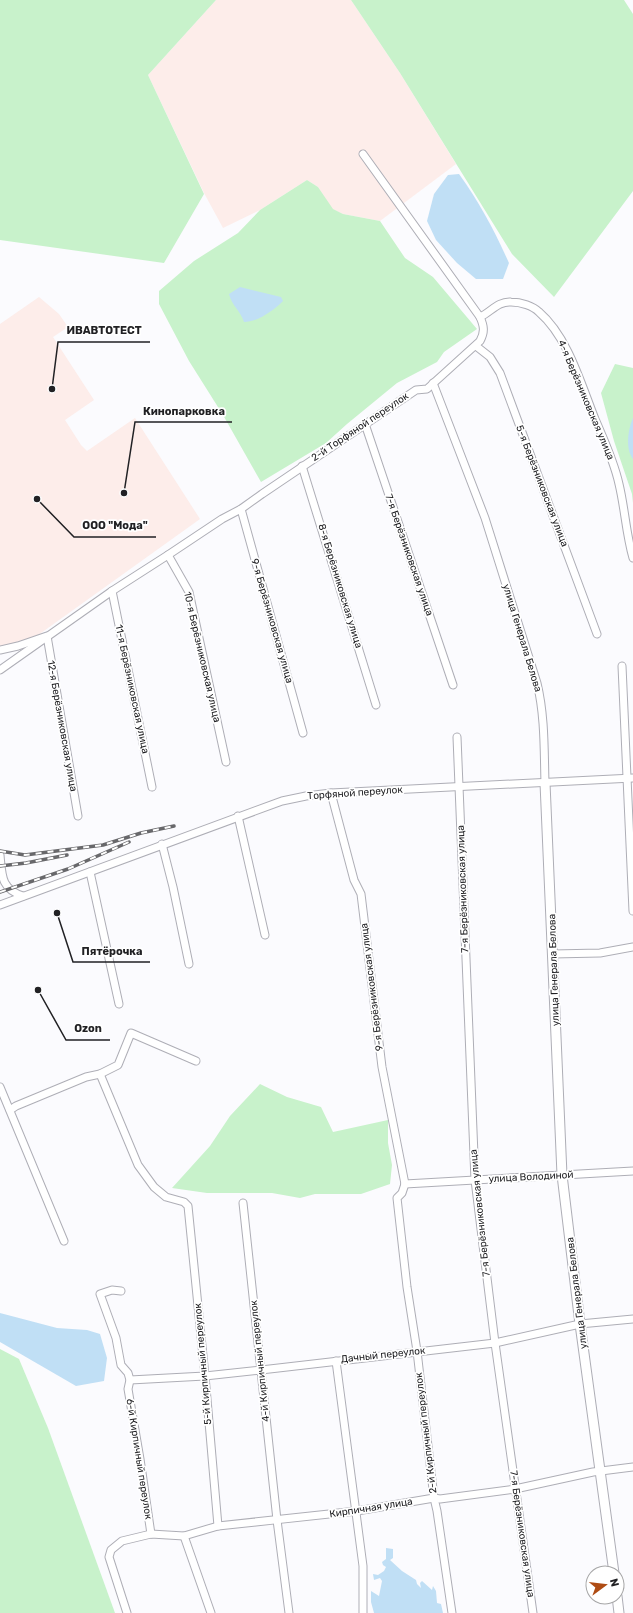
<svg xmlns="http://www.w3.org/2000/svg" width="633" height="1613" viewBox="0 0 633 1613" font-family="Rubik,sans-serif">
<rect width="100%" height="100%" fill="#fbfbfe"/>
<g fill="#fdedea">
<polygon points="216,0 351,0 400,73 456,164 380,221 343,214 332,209 318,187 307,180 260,210 223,228 204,193 148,75"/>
<polygon points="39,297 59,314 68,327 53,337 94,400 65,420 81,445 87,451 135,418 200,519 34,638 14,645 0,647 0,324"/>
</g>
<g fill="#c8f2cb">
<polygon points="0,0 216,0 148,75 204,194 164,263 0,240"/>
<polygon points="351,0 624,0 633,14 633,191 554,297 512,254 400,73"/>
<polygon points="307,180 318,187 333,209 343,214 380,221 405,258 433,277 477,329 444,352 437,362 397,383 347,424 326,443 261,482 223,415 189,361 159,304 159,291 194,261 238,233 260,210"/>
<polygon points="615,364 633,368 633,503 632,494 614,441 601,393"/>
<polygon points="260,1084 287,1097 321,1107 333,1132 388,1120 388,1143 392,1165 390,1184 361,1194 315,1194 300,1198 272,1193 207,1193 172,1188 210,1146 230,1116"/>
<polygon points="0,1349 19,1359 48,1428 115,1613 0,1613"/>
</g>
<g fill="#c0dff5">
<path d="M459 174C480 203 494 230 509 263L503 279H476L457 263 436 240 427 221 434 194 448 175Z"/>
<path d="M240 287 281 297 283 301C274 310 258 322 244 322 240 310 232 306 229 294Z"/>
<path d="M633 418V459C625 449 628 429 633 418Z"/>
<polygon points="0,1313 57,1328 87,1330 100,1334 107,1358 104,1381 76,1386 0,1342"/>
<polygon points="386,1548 393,1549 393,1558 390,1560 402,1571 416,1580 417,1584 421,1588 420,1583 422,1581 432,1590 433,1586 436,1591 437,1603 441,1604 443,1613 374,1613 371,1602 371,1591 379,1596 382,1581 380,1578 374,1580 373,1574 378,1575 384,1571 386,1567 383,1565 382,1562 386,1559"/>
</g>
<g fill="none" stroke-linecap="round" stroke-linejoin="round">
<defs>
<g id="minor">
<path d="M480 317C491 312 498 301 511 302 521 302 533 306 539 312 568 337 581 384 595 419 604 440 614 461 619 484 625 509 626 534 633 558"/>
<polyline points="476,346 490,357 500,373 597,634"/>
<path d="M433 383 485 518 537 683C545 716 544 750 545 783"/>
<polyline points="365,424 453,685"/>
<polyline points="302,466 376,705"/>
<polyline points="241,509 303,733"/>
<polyline points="168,555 189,592 226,762"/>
<polyline points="112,591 152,787"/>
<polyline points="0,650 18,646 47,636 78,816"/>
<polyline points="622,666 633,911"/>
<path d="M0 670 112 591 168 555 222 519 241 509 262 494 416 390 427 389 480 341C485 332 484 326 480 317L363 154"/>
<polyline points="457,737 475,1180 495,1343 533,1613"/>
<polyline points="331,793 354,880 361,894 382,1067 405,1184"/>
<polyline points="238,816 265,935"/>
<polyline points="162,844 173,887 189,964"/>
<path d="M0 855C2 876 1 889 23 896"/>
<polyline points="90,872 119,1004"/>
<polyline points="0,905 282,801 306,796 331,793 633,778"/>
<polyline points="553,954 600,953 633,947"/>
<polyline points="100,1074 138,1165 154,1187 166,1197 184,1202 188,1206 205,1376 218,1526"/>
<polyline points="0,1087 64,1241"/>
<polyline points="10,1110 16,1106 86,1077 100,1074 118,1065 131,1033 196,1061"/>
<polyline points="405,1184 402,1193 397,1198 407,1287 417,1351 434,1498 437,1511 452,1613"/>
<polyline points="405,1184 633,1171"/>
<polyline points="243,1203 277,1520 289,1613"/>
<polyline points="121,1291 112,1290 100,1294 116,1338 121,1365 128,1373 130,1380 128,1389 140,1459 151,1534"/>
<polyline points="336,1361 363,1566 363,1613"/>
<polyline points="130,1380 205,1376 261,1370 495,1343 580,1324 633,1319"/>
<polyline points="184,1536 211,1613"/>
<polyline points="127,1613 109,1557 111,1550 122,1541 151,1534 184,1536 218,1526 357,1511 434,1498 440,1499 515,1489 593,1472 633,1467"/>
</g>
<g id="major">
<polyline points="545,783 562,1175 580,1324 614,1573"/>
<polyline points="617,1596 619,1613"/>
</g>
</defs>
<use href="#minor" stroke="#aeaeb6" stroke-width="9"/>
<use href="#major" stroke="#aeaeb6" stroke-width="11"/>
<use href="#minor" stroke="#fff" stroke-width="7"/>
<use href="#major" stroke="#fff" stroke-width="9"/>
<defs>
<g id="rail">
<polyline points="0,851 25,855 103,845 141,833 174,826"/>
<polyline points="0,866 26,863 67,855"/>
<polyline points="0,892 68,869 129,842"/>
</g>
</defs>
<use href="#rail" stroke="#68686b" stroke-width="3.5"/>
<use href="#rail" stroke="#fff" stroke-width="2" stroke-dasharray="6" stroke-linecap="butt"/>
</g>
<g text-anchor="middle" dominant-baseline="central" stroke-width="3.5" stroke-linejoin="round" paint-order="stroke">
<g font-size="10" fill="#212124" stroke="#fff">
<text transform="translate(586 400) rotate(67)">4-я Берёзниковская улица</text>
<text transform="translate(360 427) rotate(-34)">2-й Торфяной переулок</text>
<text transform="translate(542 486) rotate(69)">5-я Берёзниковская улица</text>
<text transform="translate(409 555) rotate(71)">7-я Берёзниковская улица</text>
<text transform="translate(340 586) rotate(73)">8-я Берёзниковская улица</text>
<text transform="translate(272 621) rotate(74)">9-я Берёзниковская улица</text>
<text transform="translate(522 638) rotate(73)">улица Генерала Белова</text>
<text transform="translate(202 657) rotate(77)">10-я Берёзниковская улица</text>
<text transform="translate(132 689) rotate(78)">11-я Берёзниковская улица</text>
<text transform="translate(62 726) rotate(80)">12-я Берёзниковская улица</text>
<text transform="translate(355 793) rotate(-4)">Торфяной переулок</text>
<text transform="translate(463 889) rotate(-92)">7-я Берёзниковская улица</text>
<text transform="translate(554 970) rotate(-92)">улица Генерала Белова</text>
<text transform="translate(372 987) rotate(-97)">9-я Берёзниковская улица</text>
<text transform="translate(531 1177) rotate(-3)">улица Володиной</text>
<text transform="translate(480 1213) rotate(-96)">7-я Берёзниковская улица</text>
<text transform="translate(577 1293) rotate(-97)">улица Генерала Белова</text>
<text transform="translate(383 1355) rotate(-6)">Дачный переулок</text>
<text transform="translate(260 1361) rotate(-96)">4-й Кирпичный переулок</text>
<text transform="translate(203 1364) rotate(-95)">5-й Кирпичный переулок</text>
<text transform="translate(426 1433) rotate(-97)">2-й Кирпичный переулок</text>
<text transform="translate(139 1459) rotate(81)">6-й Кирпичный переулок</text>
<text transform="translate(371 1508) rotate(-9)">Кирпичная улица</text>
<text transform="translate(522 1534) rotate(82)">7-я Берёзниковская улица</text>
</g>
</g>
<path fill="none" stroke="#212124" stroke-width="1.5" d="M52 389L58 342H150M124 493L135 422H232M37 499L74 537H156M57 913L73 962H150M38 990L66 1040H110"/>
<g fill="#212124" stroke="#fff" stroke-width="1.5">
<circle cx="52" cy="389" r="4"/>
<circle cx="124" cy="493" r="4"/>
<circle cx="37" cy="499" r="4"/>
<circle cx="57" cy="913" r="4"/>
<circle cx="38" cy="990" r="4"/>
</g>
<g font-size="11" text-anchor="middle" font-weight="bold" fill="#212124" stroke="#fff" stroke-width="3.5" stroke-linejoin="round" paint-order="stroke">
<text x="104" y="334">ИВАВТОТЕСТ</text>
<text x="184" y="415">Кинопарковка</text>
<text x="115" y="529">ООО "Мода"</text>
<text x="112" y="955">Пятёрочка</text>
<text x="88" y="1032">Ozon</text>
</g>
<g transform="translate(605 1585) rotate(75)"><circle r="19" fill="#ffffff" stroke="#a6a6a7"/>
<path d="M0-3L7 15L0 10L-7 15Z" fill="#af4c14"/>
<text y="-6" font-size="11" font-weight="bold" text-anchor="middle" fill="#212124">N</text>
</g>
</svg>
